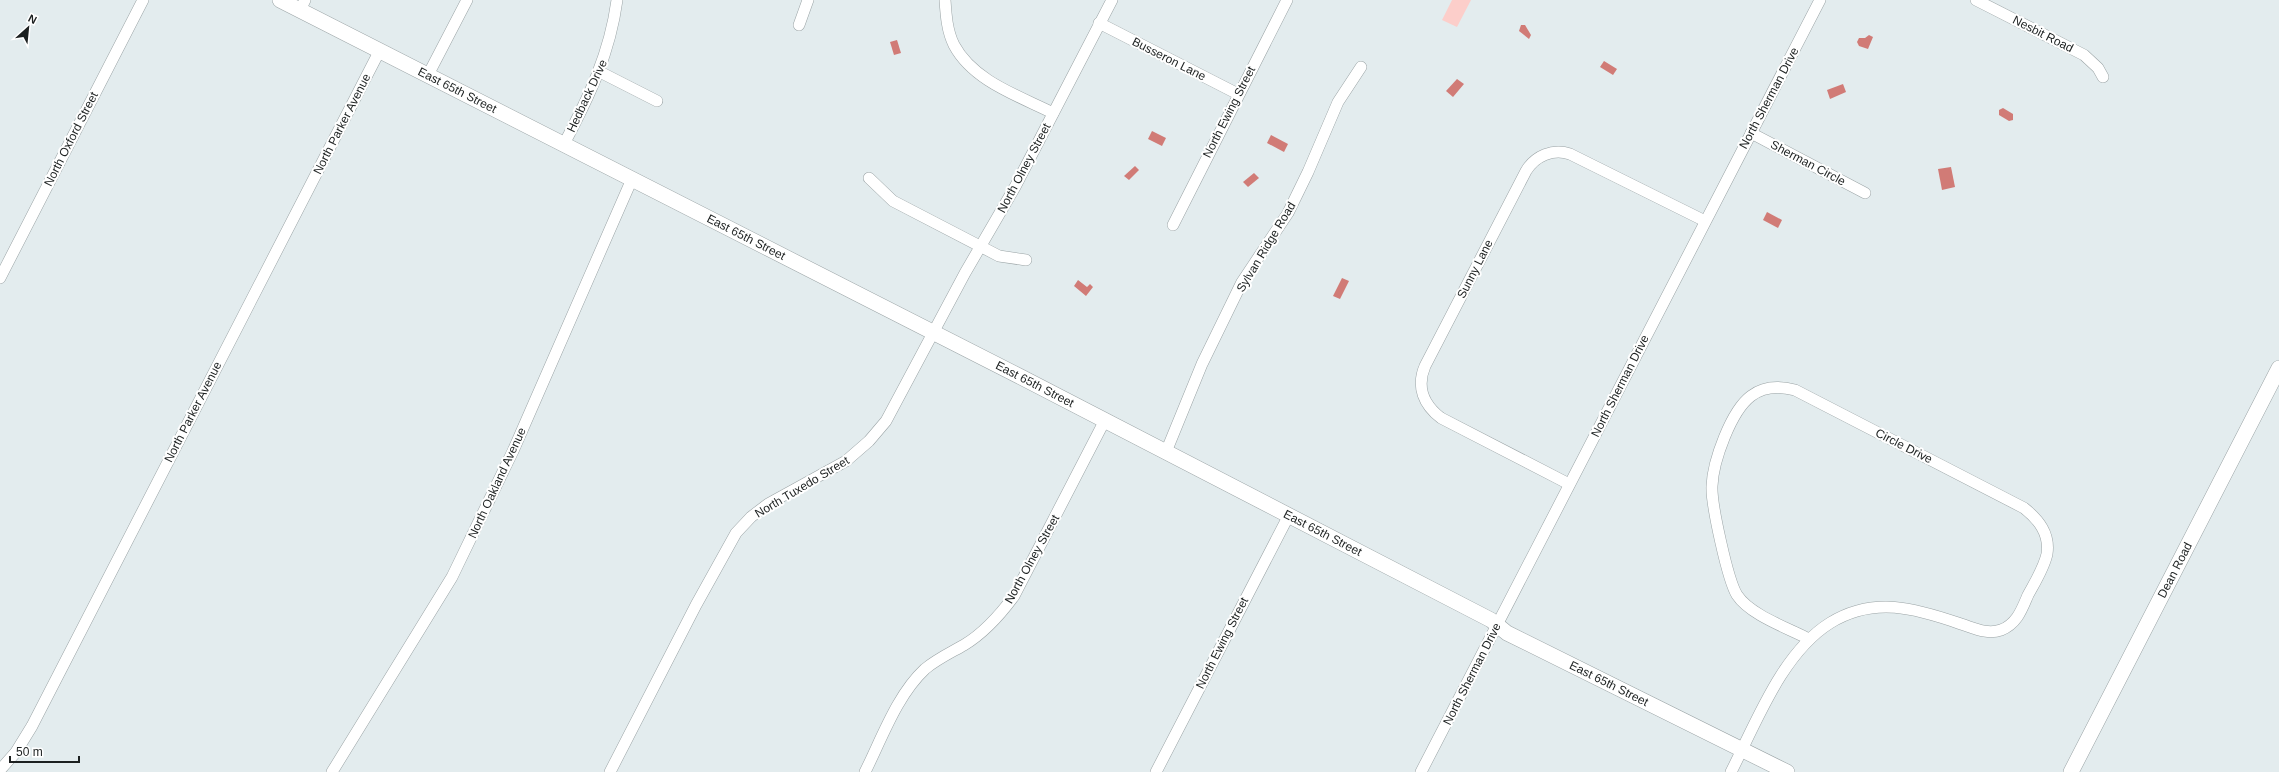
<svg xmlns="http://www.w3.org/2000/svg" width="2279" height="772" viewBox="0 0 2279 772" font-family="Arial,sans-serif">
<rect width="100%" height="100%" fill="#e3ecee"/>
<polygon fill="#fcceca" points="1452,0 1471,0 1457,27 1442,20"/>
<g fill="#d17b76">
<polygon points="1521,25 1525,25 1531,35 1529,39 1519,31"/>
<polygon points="1869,35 1873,37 1868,49 1859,46 1857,42 1859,38 1865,38"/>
<polygon points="897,40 901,53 894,55 890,42"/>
<polygon points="1604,61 1617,69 1613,75 1600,67"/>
<polygon points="1457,79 1464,84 1453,97 1446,91"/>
<polygon points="1843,84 1846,92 1830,99 1827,90"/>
<polygon points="2003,108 2013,114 2013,120 2009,121 1999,115 1999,110"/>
<polygon points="1152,131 1166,138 1162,146 1148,139"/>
<polygon points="1271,135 1288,144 1284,152 1267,143"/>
<polygon points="1135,166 1139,170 1129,180 1124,176"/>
<polygon points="1951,167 1955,187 1942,190 1938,169"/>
<polygon points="1254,173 1259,178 1248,187 1243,182"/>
<polygon points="1767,212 1782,220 1778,228 1763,220"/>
<polygon points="1342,278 1349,281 1340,299 1333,296"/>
<polygon points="1078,280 1087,287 1090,284 1093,287 1086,296 1074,286"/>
</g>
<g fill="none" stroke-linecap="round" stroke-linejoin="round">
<defs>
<g id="street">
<path d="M945 0C946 15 947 31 954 45 973 81 1019 96 1053 113"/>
<polyline points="1976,0 2084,55 2098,68 2103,77"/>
<polyline points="300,10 305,0"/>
<polyline points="1099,23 1238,94"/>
<polyline points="799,25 808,0"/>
<polyline points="600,72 657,101"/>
<polyline points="428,75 467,0"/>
<polyline points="1751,133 1865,193"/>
<path d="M564 144C589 97 610 53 617 0"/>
<polyline points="869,178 893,201 999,256 1026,260"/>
<polyline points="1173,225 1287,0"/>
<polyline points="0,278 143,0"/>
<polyline points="1166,452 1202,364 1242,282 1288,213 1308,172 1338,102 1361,67"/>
<path d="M1569 484 1441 418C1424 405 1416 387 1425 366L1526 171C1535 156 1553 148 1570 154L1705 221"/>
<polyline points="0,770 16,752 32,726 380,50"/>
<polyline points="332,772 452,577 513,451 632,179"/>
<polyline points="610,772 696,605 736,533 751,517 768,504 846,461 869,441 886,421 965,273 1015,187 1112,0"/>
<path d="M865 772C882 738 897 695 925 669 937 659 950 653 964 645 984 633 1000 615 1014 596L1105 420"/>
<polyline points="1156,772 1289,515"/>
<polyline points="1421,772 1820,0"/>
<path d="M1731 772C1756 723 1782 653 1830 623 1874 596 1915 608 1961 624 1974 628 1987 635 2001 630 2017 624 2022 609 2028 595 2035 582 2044 568 2047 554 2050 534 2039 520 2024 508L1795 390C1780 386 1764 386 1751 396 1731 411 1713 461 1712 486 1711 504 1728 581 1737 595 1750 615 1788 628 1809 639"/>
</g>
<g id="secondary">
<path id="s1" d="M280 0 1019 376 1491 620 1507 633 1787 772"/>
<path id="s2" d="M2071 772 2279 368"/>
</g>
</defs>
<use href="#street" stroke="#9aa3a5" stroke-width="12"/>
<use href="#secondary" stroke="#9aa3a5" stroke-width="16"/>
<use href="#street" stroke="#fff" stroke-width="11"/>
<use href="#secondary" stroke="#fff" stroke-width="15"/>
</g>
<g text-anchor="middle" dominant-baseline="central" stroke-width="4" stroke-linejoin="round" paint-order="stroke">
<g font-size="12" fill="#1c2020" stroke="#fff">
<text transform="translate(2043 34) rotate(27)">Nesbit Road</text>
<text transform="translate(1169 59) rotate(27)">Busseron Lane</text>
<text stroke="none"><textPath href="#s1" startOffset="199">East 65th Street</textPath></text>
<text transform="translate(587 96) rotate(-65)">Hedback Drive</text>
<text transform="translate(1769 98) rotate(-62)">North Sherman Drive</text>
<text transform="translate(1229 112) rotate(-63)">North Ewing Street</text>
<text transform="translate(342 124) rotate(-63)">North Parker Avenue</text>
<text transform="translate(71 139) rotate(-63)">North Oxford Street</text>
<text transform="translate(1808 163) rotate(28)">Sherman Circle</text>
<text transform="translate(1024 168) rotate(-62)">North Olney Street</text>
<text stroke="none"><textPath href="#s1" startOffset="523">East 65th Street</textPath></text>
<text transform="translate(1266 247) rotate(-59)">Sylvan Ridge Road</text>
<text transform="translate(1475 269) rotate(-63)">Sunny Lane</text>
<text stroke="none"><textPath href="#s1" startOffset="847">East 65th Street</textPath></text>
<text transform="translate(1620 386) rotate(-63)">North Sherman Drive</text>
<text transform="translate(193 412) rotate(-63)">North Parker Avenue</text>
<text transform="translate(1904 446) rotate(27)">Circle Drive</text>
<text transform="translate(497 483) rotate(-65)">North Oakland Avenue</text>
<text transform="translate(802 487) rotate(-31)">North Tuxedo Street</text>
<text stroke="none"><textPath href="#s1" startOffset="1171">East 65th Street</textPath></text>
<text transform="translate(1032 559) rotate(-61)">North Olney Street</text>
<text stroke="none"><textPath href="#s2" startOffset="227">Dean Road</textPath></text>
<text transform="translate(1222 643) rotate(-63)">North Ewing Street</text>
<text transform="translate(1472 674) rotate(-63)">North Sherman Drive</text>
<text stroke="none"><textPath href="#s1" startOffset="1495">East 65th Street</textPath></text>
</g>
</g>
<g transform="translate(28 28) rotate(27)" stroke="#ffffff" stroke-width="3" paint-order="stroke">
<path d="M0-3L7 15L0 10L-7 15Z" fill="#1c2020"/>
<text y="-6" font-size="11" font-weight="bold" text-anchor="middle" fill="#1c2020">N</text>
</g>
<path d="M10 756v6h69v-6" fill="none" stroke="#1c2020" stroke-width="2"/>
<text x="16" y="756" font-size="12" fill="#1c2020" stroke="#ffffff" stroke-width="3" paint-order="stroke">50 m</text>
</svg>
